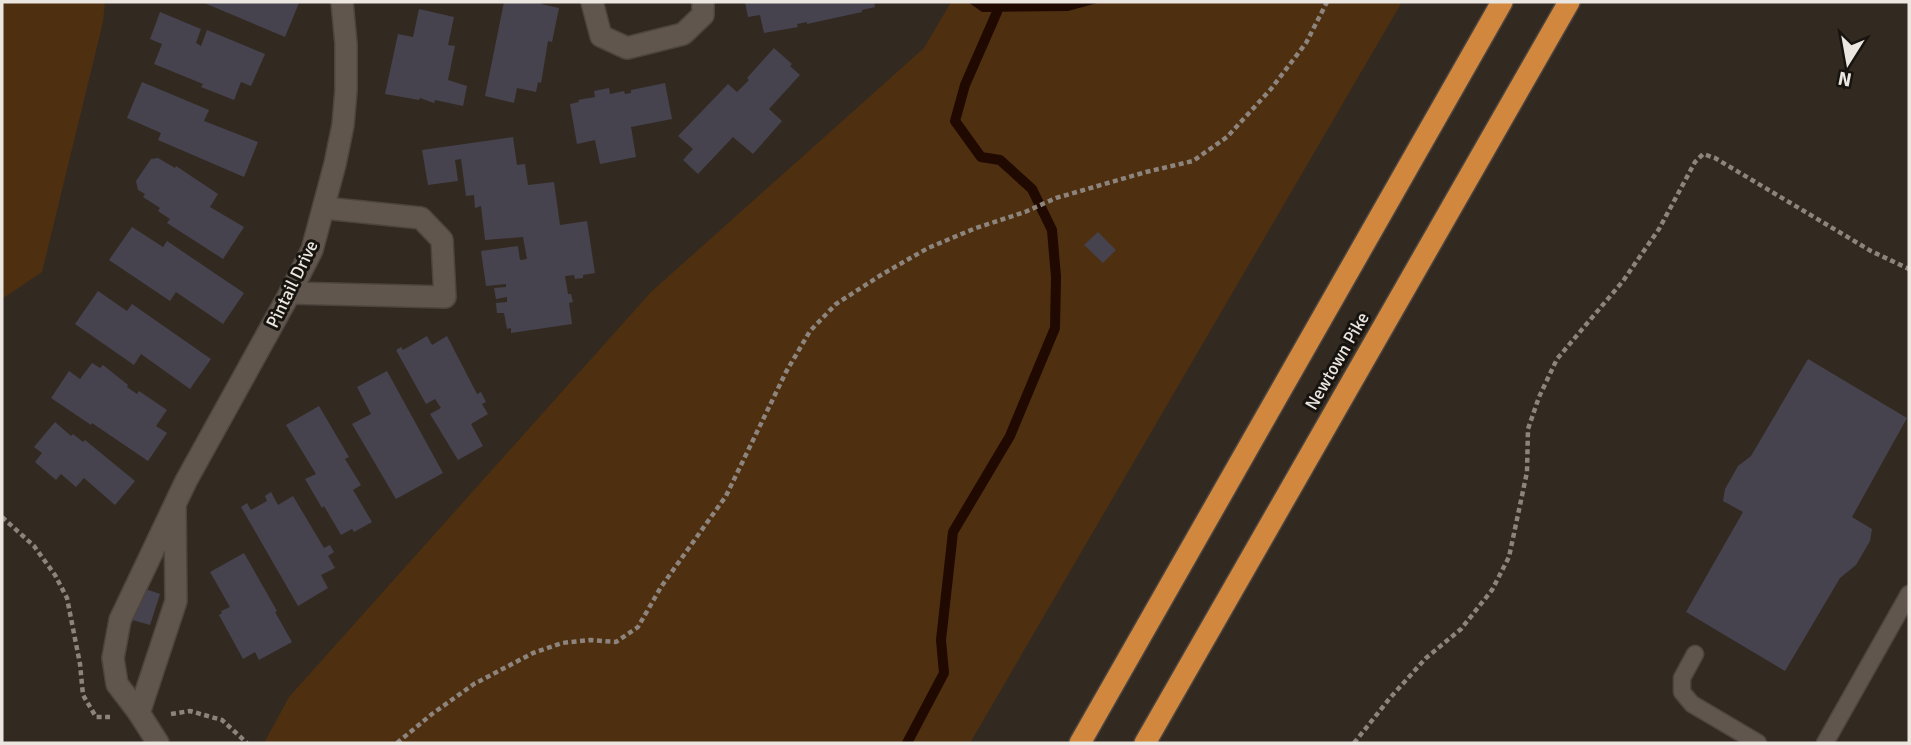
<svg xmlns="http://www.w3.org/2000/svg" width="1911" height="745" viewBox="0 0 1911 745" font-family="Signika,sans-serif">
<rect width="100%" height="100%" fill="#322921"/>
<g fill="#4e2f10">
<polygon points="2,2 105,2 103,22 42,272 2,299"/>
<polygon points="951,2 1402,2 970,743 264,743 289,697 651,292 924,48"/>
</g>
<polygon fill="#1f0900" points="968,2 1101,2 1068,11 982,12"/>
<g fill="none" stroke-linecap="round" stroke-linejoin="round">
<polyline stroke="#1f0900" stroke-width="10" points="907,743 944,673 941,640 953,532 1010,436 1055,328 1056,277 1052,230 1032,189 1000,160 981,157 955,121 965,85 997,12 999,2"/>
</g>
<g fill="#46434f">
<polygon points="202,2 297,2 299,3 285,37"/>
<polygon points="504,2 541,2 541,4 559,8 552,42 548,41 541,83 538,82 536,92 517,88 514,103 485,96"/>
<polygon points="745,2 874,2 875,7 862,10 862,12 807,24 807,22 797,24 798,27 764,33 760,15 748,17"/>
<polygon points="419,9 454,17 448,45 455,46 448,80 467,86 463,106 435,100 434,103 420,98 419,100 385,94 398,34 413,37"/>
<polygon points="160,12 201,29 196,43 201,46 207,30 265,54 251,86 241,82 234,100 201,87 203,84 154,64 162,44 150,39"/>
<polygon points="774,48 792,64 790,66 800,75 769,109 782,121 753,154 733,137 698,174 683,160 693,149 678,136 728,84 737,92 749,80 747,78"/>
<polygon points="142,82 209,110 204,121 258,142 244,177 158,140 161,133 127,118"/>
<polygon points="665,83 672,119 631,127 636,157 600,164 595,140 577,144 570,104 579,102 578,100 595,97 594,91 609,88 610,94 624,91 625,94 631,93 631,90"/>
<polygon points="513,137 517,165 525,164 528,185 554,182 560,225 587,221 595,273 583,275 583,278 575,279 574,275 565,276 568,294 571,294 573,302 569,303 572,324 511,333 511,328 507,329 504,313 497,313 496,303 507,302 507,297 496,299 494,288 506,287 506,284 486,286 481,251 518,246 520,260 527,259 523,237 485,240 481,206 475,208 474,195 466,196 461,159 455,160 458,181 428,185 422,150"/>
<polygon points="158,158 175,168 176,166 218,194 210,207 244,227 223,259 167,223 170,219 158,211 160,208 143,197 145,194 138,190 136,181 151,159"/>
<polygon points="132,227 163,247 167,241 244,293 223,324 176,292 170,301 109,260"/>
<polygon points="1098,232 1116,250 1103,263 1084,245"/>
<polygon points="98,291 127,311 132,304 211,359 190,389 141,354 134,365 75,324"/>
<polygon points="427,336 432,345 447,336 477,394 481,392 486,402 482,404 488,414 471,424 483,446 458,460 430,414 441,408 435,399 426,404 396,350 401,347 403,350"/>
<polygon points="1808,359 1907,418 1852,517 1872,529 1870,541 1856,565 1840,578 1785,671 1686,612 1743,512 1723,501 1725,489 1738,466 1751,456"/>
<polygon points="92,363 100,368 103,365 128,385 127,387 137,394 139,391 167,410 156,426 167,433 148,461 92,423 91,425 51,398 69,371 80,379"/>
<polygon points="387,371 443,473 396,499 352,424 371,414 357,387"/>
<polygon points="319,406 349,457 345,459 361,485 353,490 372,522 354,532 352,529 341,535 324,506 322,508 305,479 316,474 286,425"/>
<polygon points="55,422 71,436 73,434 83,442 85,440 135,481 115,505 84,478 76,487 61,474 56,480 35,462 42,453 34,447"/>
<polygon points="271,492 278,505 293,496 324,548 330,545 334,552 328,556 335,568 321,575 328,588 298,606 241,507 247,503 251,510 267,501 265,496"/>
<polygon points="244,553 277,611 275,612 292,642 259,660 255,652 243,659 219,615 222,613 221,611 230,607 210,572"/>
<polygon points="140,587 160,594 150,625 129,619"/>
</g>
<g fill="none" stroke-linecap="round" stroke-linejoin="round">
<defs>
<g id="lane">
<polyline points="1695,654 1682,678 1682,692 1692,704 1758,743"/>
<polyline points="1825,743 1909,594"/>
</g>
<g id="street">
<polyline points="592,2 601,36 627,48 683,34 703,15 703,2"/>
<polyline points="290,293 445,297 442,240 421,218 324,208"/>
<polyline points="175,505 176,601 139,713 117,684 113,658 120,620 186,481 290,293 312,250 335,164 343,125 346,90 346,44 342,2"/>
<polyline points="139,713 158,743"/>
</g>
<g id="highway">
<polyline points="1080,743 1502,2"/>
<polyline points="1145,743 1569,2"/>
</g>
</defs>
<use href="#lane" stroke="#4c453e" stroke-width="19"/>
<use href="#street" stroke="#4c453e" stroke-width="24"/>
<use href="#highway" stroke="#4c453e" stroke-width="24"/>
<g stroke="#8c847d" stroke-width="4.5" stroke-dasharray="5 3.5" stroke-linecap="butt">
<polyline points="2,517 34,546 55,575 67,598 80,664 83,695 96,717 110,717"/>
<polyline points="171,714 190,711 222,720 247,743"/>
<polyline points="397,743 432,714 474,684 533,653 562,643 590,640 616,642 638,627 661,587 726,496 786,372 810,331 836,304 881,275 928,248 976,228 1025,212 1056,198 1146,172 1193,161 1227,137 1271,89 1306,43 1327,2"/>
<polyline points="1354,743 1390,698 1426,658 1461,629 1492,590 1509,557 1527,472 1528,429 1539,397 1557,359 1623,281 1659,229 1695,162 1703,154 1715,158 1871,251 1909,269"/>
</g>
<use href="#lane" stroke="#61564e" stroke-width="16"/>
<use href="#street" stroke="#61564e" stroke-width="21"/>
<use href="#highway" stroke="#d1873e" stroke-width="21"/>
</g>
<g text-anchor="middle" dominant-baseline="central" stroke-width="6" stroke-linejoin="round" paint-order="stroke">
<g font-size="18" fill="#ece6e0" stroke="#17130f">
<text transform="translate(292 284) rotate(-64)">Pintail Drive</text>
<text transform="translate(1337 361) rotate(-60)">Newtown Pike</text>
</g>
</g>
<rect width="1911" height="745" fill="none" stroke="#ece6e0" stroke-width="7"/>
<g transform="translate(1848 63) rotate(191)" stroke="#17130f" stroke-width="5" paint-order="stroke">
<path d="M0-5L12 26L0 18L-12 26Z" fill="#ece6e0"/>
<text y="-10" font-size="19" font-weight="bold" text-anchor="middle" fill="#ece6e0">N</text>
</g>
</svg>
